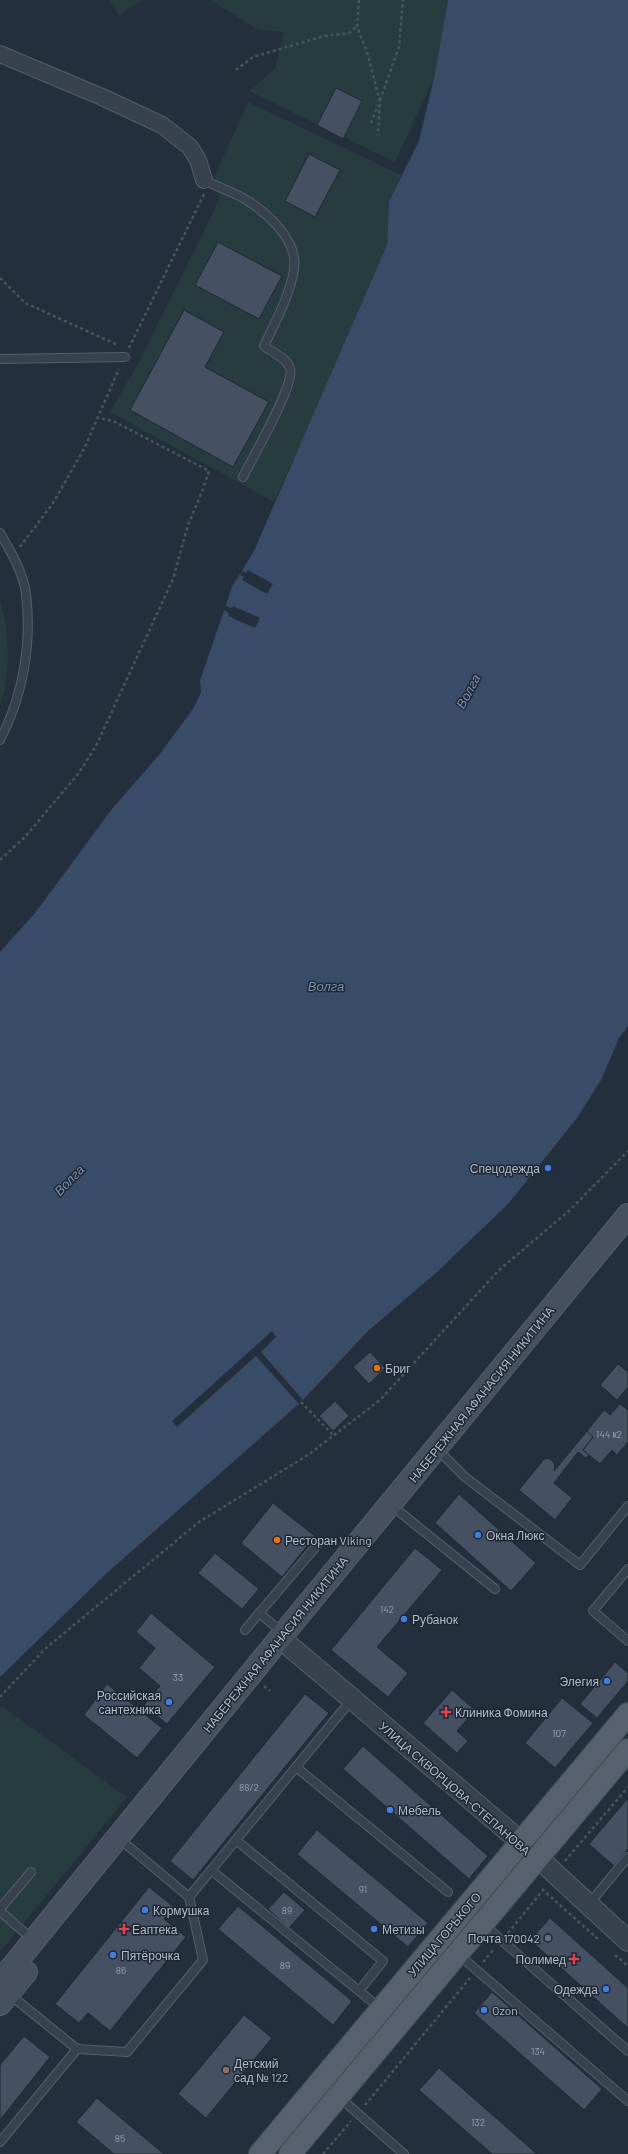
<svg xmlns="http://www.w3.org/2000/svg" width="628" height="2154" viewBox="0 0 628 2154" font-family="Barlow,sans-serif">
<rect width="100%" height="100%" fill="#242f3e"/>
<g fill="#263c3f">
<polygon points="110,0 142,0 119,16"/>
<polygon points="210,0 448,0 434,78 395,162 249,91 275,69 284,32 259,30"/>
<polygon points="248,102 401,175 389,201 387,245 338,361 274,502 110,412 139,362 219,200 215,175"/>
<path d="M0 601C10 634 11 672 0 705Z"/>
<polygon points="2,1706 127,1797 0,1952 0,1708"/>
</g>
<polygon fill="#394c67" points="448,0 628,0 628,1026 619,1038 601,1080 577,1118 508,1204 437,1272 368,1331 301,1402 108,1572 0,1677 0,952 35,913 112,809 159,755 193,709 201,693 200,681 232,587 254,551 387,245 389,201 419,141 434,78"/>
<g fill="#242f3e">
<polygon points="248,570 273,584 267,594 242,580 244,577 240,575 242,571 246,573"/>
<polygon points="226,606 232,608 233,606 260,618 255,628 228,616 229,613 224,610"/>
<polygon points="272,1331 276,1337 261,1352 303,1400 299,1404 256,1356 177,1427 172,1421"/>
</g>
<g fill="#455162" stroke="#1f2835">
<polygon points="336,88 362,101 343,139 317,125"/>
<polygon points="309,154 340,170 315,217 285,201"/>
<polygon points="218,242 282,276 259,319 195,285"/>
<polygon points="184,310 224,332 205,367 269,402 233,467 130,410"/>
<polygon points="370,1352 385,1368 369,1384 353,1367"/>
<polygon points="618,1364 628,1372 628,1387 617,1400 600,1385"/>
<polygon points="335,1401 349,1416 333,1431 319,1416"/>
<polygon points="620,1404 628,1410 628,1442 617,1455 612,1450 600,1464 583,1450 593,1437 587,1431 604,1410 610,1415"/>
<polygon points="587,1431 593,1437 583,1450 589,1455 586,1458 578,1452 554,1483 572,1498 555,1520 519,1490 544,1459 548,1458 553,1461 555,1465 554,1471"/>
<polygon points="459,1494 536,1563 511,1591 435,1523"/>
<polygon points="273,1503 315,1536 282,1577 241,1543"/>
<polygon points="415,1548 442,1570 377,1647 408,1673 388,1697 331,1650"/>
<polygon points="215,1553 259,1589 242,1609 198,1573"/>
<polygon points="151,1613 215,1667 167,1724 144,1705 160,1686 139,1668 155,1648 136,1632"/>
<polygon points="615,1662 628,1673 628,1681 597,1718 580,1704"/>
<polygon points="107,1684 162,1728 137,1758 84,1715"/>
<polygon points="452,1690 475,1710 457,1731 468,1741 457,1753 423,1723"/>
<polygon points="305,1694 329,1713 193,1880 170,1861"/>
<polygon points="562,1698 593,1723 555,1768 525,1743"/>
<polygon points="363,1746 488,1856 469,1879 343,1769"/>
<polygon points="628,1798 628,1849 614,1866 589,1844"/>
<polygon points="317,1830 428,1923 408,1947 297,1854"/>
<polygon points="149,1887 174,1907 164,1919 186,1937 110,2031 88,2013 79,2023 55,2004"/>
<polygon points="284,1892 305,1910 289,1928 268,1909"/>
<polygon points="238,1906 352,2001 333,2025 218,1929"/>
<polygon points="550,1918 628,1988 628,2028 530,1940"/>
<polygon points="492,1992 602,2089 584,2110 474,2013"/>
<polygon points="244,2015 272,2038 206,2118 178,2094"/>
<polygon points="24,2036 50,2057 0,2120 0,2065"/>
<polygon points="439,2068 537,2154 492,2154 419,2090"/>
<polygon points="97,2098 164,2154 114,2154 76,2122"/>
</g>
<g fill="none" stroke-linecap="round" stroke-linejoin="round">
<defs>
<g id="service">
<path d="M204 180C219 188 238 193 251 203 269 215 290 235 294 257 298 280 274 325 264 346 272 352 287 358 290 368 296 384 252 458 243 477"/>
<polyline points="0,359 125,357"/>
<path d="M0 533C10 550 24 574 26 594 32 644 23 696 0 740"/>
<polyline points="446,1458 465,1477 580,1565 628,1506"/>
<polyline points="401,1513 495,1589"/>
<polyline points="628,1569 593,1611 628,1641"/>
<polyline points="259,1613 277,1628 279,1635"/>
<polyline points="245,1630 318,1544"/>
<polyline points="296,1767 448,1892"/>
<polyline points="236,1840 383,1961 359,1991"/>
<polyline points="128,1846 189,1897 352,1699"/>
<polyline points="211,1870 381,2009"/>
<polyline points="589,1904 628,1857"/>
<polyline points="0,1909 31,1872"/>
<polyline points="0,1911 33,1940"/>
<polyline points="483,1924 628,2051"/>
<polyline points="458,1954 628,2101"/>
<polyline points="9,1994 77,2049 127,2052 203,1960 189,1897"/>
<polyline points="339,2097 404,2154"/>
<polyline points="0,2142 77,2049"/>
</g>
<polyline id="minor" points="0,54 102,97 162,125 190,147 198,160 204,180"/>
<polyline id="tertiary" points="280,1638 521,1842 628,1941"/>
<g id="secondary">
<polyline points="0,1982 280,1638 628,1215"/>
<polyline points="0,2004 26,1972"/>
</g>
<g id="primary">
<polyline points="260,2154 628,1714"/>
<polyline points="290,2154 628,1750"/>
</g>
</defs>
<use href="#service" stroke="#565f6c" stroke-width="10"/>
<use href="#minor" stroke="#565f6c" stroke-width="18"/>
<use href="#tertiary" stroke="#565f6c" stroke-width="22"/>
<use href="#secondary" stroke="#565f6c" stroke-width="24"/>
<use href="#primary" stroke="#414a57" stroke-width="24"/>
<g stroke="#44595c" stroke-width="2.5" stroke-dasharray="3 3" stroke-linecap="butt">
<polyline points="359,0 357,26 368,55 380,102 378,135"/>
<polyline points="236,70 253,57 324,36 349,33 357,26"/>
<polyline points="380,100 399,47 403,0"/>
<polyline points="371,123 378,105"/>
<polyline points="0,278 25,303 118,345"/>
<polyline points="129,348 204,194"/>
<polyline points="20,547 53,503 84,449 119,369"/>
<polyline points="0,860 24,838 78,774 96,746 173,579 188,525 203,489 209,471 113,421 98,418"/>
<polyline points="301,1402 333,1435"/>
<polyline points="264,1686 270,1691"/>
<polyline points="0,1697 46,1648 199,1522 308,1455 380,1400 499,1270 570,1210 628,1151"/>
<polyline points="565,1861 628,1787"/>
<polyline points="508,1933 543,1890 598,1939"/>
<polyline points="615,1955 628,1966"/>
<polyline points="483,1962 494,1949"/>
<polyline points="365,2105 470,1978"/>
<polyline points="323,2154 351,2121"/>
</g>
<use href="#service" stroke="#38414e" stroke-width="8"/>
<use href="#minor" stroke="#38414e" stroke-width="16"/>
<use href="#tertiary" stroke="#38414e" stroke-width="20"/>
<use href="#secondary" stroke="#465061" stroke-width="22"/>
<use href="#primary" stroke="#56606e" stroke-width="22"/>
</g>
<g fill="#3f7fe0" stroke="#1d2633" stroke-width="1.5">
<circle cx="548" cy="1168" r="4"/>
<circle cx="478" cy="1535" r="4"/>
<circle cx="404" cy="1619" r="4"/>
<circle cx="607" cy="1681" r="4"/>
<circle cx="169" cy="1702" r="4"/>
<circle cx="390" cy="1810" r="4"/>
<circle cx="145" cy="1910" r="4"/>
<circle cx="374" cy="1929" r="4"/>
<circle cx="113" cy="1955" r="4"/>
<circle cx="606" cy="1989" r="4"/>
<circle cx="484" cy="2010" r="4"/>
</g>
<g fill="#e8710a" stroke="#1d2633" stroke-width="1.5">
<circle cx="377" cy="1368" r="4"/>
<circle cx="277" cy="1540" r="4"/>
</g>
<g fill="#e0444e" stroke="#1d2633" stroke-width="1.5">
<path d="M444 1706h4v4h4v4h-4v4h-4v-4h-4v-4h4z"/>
<path d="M122 1923h4v4h4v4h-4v4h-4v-4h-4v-4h4z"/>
<path d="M572 1953h4v4h4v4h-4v4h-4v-4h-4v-4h4z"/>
</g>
<circle fill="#5c6f8a" stroke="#1d2633" stroke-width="1.5" cx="548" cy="1938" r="4"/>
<circle fill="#8d6e63" stroke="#1d2633" stroke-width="1.5" cx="226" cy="2070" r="4"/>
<g text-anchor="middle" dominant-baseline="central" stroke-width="3" stroke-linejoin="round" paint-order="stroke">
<g font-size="10" fill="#98a1af">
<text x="609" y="1434">144 к2</text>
<text x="387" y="1609">142</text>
<text x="178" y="1677">33</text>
<text x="559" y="1733">107</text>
<text x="249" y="1787">88/2</text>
<text x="363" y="1889">91</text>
<text x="287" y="1910">89</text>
<text x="285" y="1965">89</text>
<text x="121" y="1970">86</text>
<text x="538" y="2051">134</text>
<text x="478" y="2122">132</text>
<text x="120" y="2138">85</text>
</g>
<g font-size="12" fill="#b4bcc9" stroke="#1d2633" text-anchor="start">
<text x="540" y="1168" text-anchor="end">Спецодежда</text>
<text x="385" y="1368">Бриг</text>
<text x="486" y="1535">Окна Люкс</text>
<text x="285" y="1540">Ресторан Viking</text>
<text x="412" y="1619">Рубанок</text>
<text x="599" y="1681" text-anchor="end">Элегия</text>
<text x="161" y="1695" text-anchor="end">Российская<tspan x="161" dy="14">сантехника</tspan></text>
<text x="455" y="1712">Клиника Фомина</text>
<text x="398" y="1810">Мебель</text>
<text x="153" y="1910">Кормушка</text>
<text x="132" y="1929">Еаптека</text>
<text x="382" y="1929">Метизы</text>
<text x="540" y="1938" text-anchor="end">Почта 170042</text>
<text x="121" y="1955">Пятёрочка</text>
<text x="566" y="1959" text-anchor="end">Полимед</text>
<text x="598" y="1989" text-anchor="end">Одежда</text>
<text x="492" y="2010">Ozon</text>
<text x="234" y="2063">Детский<tspan x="234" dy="14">сад № 122</tspan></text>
</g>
<g font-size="12" fill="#b4bcc9" stroke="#1d2633">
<text transform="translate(481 1394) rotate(-51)">НАБЕРЕЖНАЯ АФАНАСИЯ НИКИТИНА</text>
<text transform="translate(275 1644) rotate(-51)">НАБЕРЕЖНАЯ АФАНАСИЯ НИКИТИНА</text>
<text transform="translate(455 1788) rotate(41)">УЛИЦА СКВОРЦОВА-СТЕПАНОВА</text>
<text transform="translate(444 1934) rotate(-50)">УЛИЦА ГОРЬКОГО</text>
</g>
<g font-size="13" font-style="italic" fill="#7c92b1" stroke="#1d2633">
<text transform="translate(468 691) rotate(-62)">Волга</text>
<text x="326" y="986">Волга</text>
<text transform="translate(69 1180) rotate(-46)">Волга</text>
</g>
</g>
</svg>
